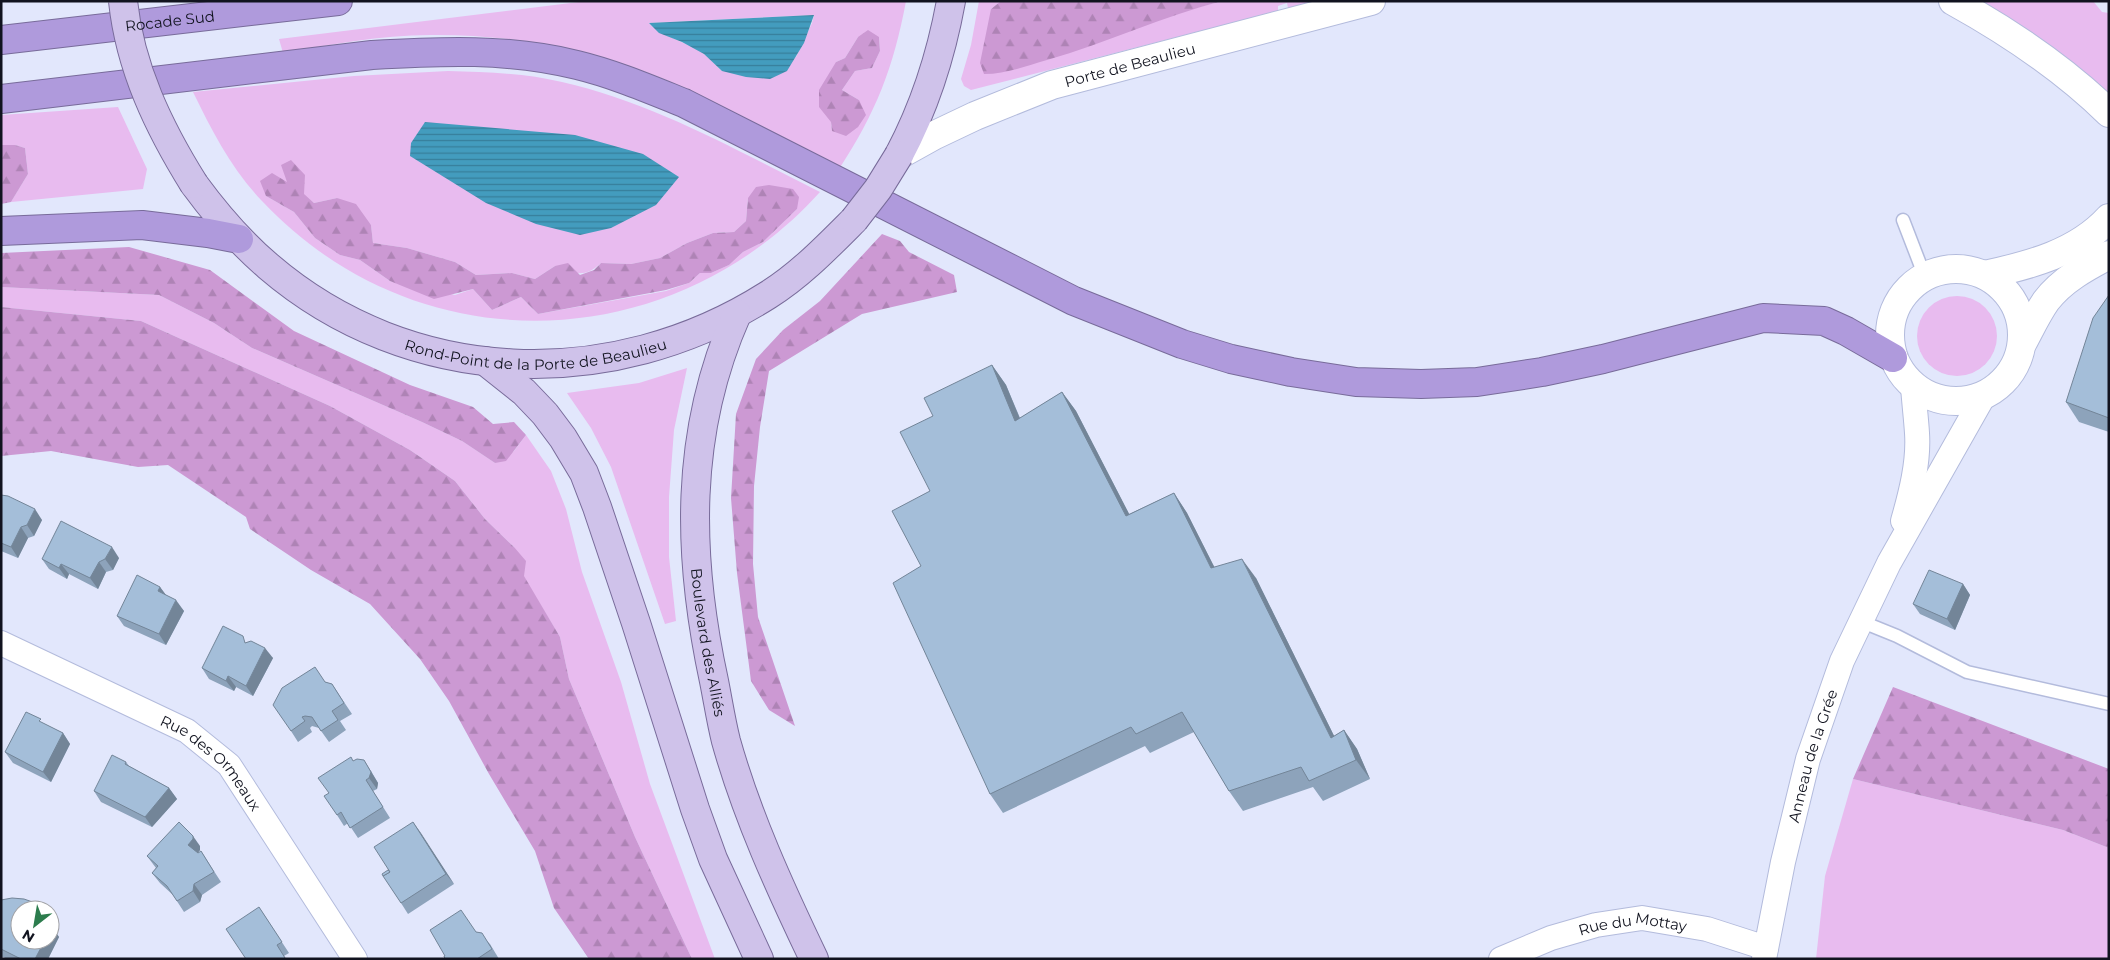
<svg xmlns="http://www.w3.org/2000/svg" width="2110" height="960" viewBox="0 0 2110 960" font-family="Montserrat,sans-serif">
<defs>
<pattern id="forest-firs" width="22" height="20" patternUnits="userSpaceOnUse" patternTransform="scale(1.25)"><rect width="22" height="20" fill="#cc99d3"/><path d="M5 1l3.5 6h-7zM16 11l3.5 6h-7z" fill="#ae83b5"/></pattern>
<pattern id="water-rules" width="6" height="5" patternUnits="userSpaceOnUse" patternTransform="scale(1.25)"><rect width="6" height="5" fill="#439cbe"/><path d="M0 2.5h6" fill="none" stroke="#377e9a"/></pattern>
</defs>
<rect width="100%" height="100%" fill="#e2e7fc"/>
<g fill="#e8bbef" fill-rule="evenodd">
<path d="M587 1H906C894 66 876 113 839 169 789 142 739 114 688 90 608 52 518 34 430 35 380 35 331 45 283 53L279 39ZM814 15 812 23 796 57 722 71C716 66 711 59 704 54 687 41 665 39 649 23ZM858 37H879L880 51 872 68 855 71 842 90 859 100 832 131 831 122 836 62 845 58Z"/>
<polygon points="979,1 1001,1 991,9 1188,10 1222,1 1315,1 1288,8 1287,3 1278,6 1278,11 971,90 964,86 961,79 971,45"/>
<polygon points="1979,1 2093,1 2102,12 2109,13 2109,97"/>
<path d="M448 71C486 72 525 73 562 82 654 103 736 150 820 192 670 358 417 366 262 201 232 170 212 131 193 92L354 76ZM287 182 314 203 337 198 371 225 373 243 407 248 455 262 476 275 512 273 535 279 555 266C574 273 584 279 601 263L631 264 660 258 687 243 713 233 734 232 746 221 748 198 797 209 763 242 743 252 729 265 711 273H700L689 283 666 291 538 314 521 297 492 310 473 289 455 295 390 281 360 260 340 255 315 238 294 212 266 196Z"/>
<polygon points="118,107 147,169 143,189 11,202 28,174 25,148 15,145 1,145 1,115"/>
<polygon points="1,287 159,295 214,323 252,348 422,422 462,441 495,463 514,451 526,435 551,471 566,509 582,572 621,682 650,784 715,959 692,959 635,837 569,679 560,637 523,576 514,547 485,519 455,481 410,450 330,406 141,321 1,307"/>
<circle cx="1957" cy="336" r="40"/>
<polygon points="687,368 674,430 669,497 669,557 676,621 665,624 611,467 591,428 567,393 639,383"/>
<polygon points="1853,779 2063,830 2109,848 2109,959 1816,959 1825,876"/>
</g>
<g fill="url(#forest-firs)">
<path d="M1001 1H1222C1163 16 1107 43 1047 60 1026 66 1006 74 984 74L980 63 991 9Z"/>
<polygon points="868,30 879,37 880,51 872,68 855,71 842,90 859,100 866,115 858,127 846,136 832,131 831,122 819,107 819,90 836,62 845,58 858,37"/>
<polygon points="1,145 15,145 25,148 28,174 11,202 1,204"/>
<polygon points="291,160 305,175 304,194 314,203 337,198 356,204 371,225 373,243 407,248 455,262 476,275 512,273 535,279 555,266 568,263 580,275 594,270 601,263 631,264 660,258 687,243 713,233 734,232 746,221 748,198 756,187 769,185 793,189 799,197 797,209 763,242 743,252 729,265 711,273 700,273 689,283 666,290 538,314 521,297 492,310 473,289 434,299 390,281 360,260 340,255 315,238 294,212 266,196 260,181 272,173 287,182 281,165"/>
<polygon points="882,234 900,241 909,252 954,275 957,292 862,314 769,371 760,427 754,486 753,564 758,617 795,726 769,710 751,681 737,573 731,498 736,414 756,359 783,330 820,301"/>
<polygon points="129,247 210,270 294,331 410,385 473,407 493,424 514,422 526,435 506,461 495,463 462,441 422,422 252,348 214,323 159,295 1,287 1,253"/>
<polygon points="1,307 141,321 330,406 410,450 455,481 485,519 514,547 526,561 524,576 560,637 569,679 635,837 692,959 589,959 554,908 535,851 489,774 449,701 420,659 370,604 311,570 250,529 246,517 168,465 138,467 51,451 1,456"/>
<polygon points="1893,687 2109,769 2109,848 2063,830 1853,779"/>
</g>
<g fill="url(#water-rules)">
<polygon points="814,15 804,43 787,71 770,79 746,77 722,71 704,54 682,42 659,33 649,23"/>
<polygon points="425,122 575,135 643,154 679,177 656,205 611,228 580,235 536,224 486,203 410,156 411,143"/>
</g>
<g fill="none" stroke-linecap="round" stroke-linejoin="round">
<defs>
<g id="lane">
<polyline points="1903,220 1925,277"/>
<polyline points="1860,621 1897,636 1967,672 2109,704"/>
</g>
<g id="street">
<path d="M1903 521C1911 493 1919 462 1917 433 1916 417 1914 402 1913 386"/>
<path id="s1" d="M1 643 187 731 229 765 355 959"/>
<path id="s2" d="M1501 959 1551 938 1596 925 1642 918 1707 929 1766 948"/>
<path id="s3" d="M1764 959 1783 862 1808 759 1842 661 1889 563 1983 397"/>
</g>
<g id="secondary">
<path d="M1953 1C2009 32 2063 68 2109 113"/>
<path id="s4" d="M899 155 935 135 975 116 1052 85 1371 1"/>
<circle cx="1956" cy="335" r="66"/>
<path d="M1985 275C2030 265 2077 253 2109 218"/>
<path d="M2023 342C2030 329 2037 314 2046 301 2062 280 2086 267 2109 255"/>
</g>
<g id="primary">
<path d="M899 155C925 106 941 56 951 1"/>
<path id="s5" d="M194 184C216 214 240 242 268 266 410 388 612 394 768 295 800 275 827 247 854 220"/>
<path id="s6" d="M737 314C684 433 687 556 714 681 718 701 721 721 726 741 747 816 780 888 814 959"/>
<polyline points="485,361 524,392 545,414 563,438 584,473 597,507 636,623 695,809 713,859 759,959"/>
</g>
<g id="highway">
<path id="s7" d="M1 40 338 1"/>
<path d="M1 99 372 55C441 51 509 48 577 65 614 74 649 89 684 103L1074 301 1182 344 1231 359 1291 372 1356 382 1421 384 1477 382 1542 372 1603 359 1763 318 1824 321 1846 331 1893 358"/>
<polyline points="1,231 142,225 208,233 239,239"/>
</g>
</defs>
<use href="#lane" stroke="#b3bbdc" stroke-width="15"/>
<use href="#street" stroke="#b3bbdc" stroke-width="26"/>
<use href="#secondary" stroke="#b3bbdc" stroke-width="30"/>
<use href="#primary" stroke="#786b9a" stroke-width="30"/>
<use href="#highway" stroke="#786b9a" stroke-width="30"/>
<use href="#lane" stroke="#fff" stroke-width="12"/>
<use href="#street" stroke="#fff" stroke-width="24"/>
<use href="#secondary" stroke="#fff" stroke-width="28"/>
<use href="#primary" stroke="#cfc2ea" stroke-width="28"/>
<use href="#highway" stroke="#af9adc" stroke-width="28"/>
<defs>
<g id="primary-bridge">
<path d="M123 1C130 68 159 128 194 184"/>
<polyline points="854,220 878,189 899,155"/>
</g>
</defs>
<use href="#primary-bridge" stroke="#786b9a" stroke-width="30" stroke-linecap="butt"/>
<use href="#primary-bridge" stroke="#cfc2ea" stroke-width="28"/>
</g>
<g fill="#8da3bb">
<polygon points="2109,295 2109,432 2079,422 2066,402"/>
<polygon points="992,365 1006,385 1020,418 1062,392 1076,411 1129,514 1174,493 1187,513 1214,567 1256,578 1334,736 1344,730 1357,749 1370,779 1323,801 1313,787 1243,811 1229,791 1194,732 1150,753 1145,746 1003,813 990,794 921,566 930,491 933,416"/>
<polygon points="1,495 42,520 34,536 28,538 18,558 1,551"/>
<polygon points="119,558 113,570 106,572 98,589 69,574 67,579 49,569 42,559"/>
<polygon points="1963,584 1970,595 1955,630 1920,614 1913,604"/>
<polygon points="160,587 166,595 184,611 166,645 124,626 117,616"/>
<polygon points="247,642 273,658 253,696 236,687 234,691 209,679 202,668"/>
<polygon points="325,682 332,684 352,714 340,721 346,730 329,742 319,728 312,726 310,728 312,732 298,742 291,731"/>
<polygon points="44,724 63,733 70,744 51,782 13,763 5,752"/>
<polygon points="353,761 371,771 378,783 377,789 373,791 390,818 358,838 348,823 344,826 337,815 329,793"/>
<polygon points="126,762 129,766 169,788 177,799 152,827 101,802 94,791"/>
<polygon points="413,822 454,884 408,914 401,903 388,870"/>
<polygon points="200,846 200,850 198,853 201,851 221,882 202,895 200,902 184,912 173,895 160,883 152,873 156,868 147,856"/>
<polygon points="1,900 41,905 44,910 20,910 52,927 59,937 48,959 8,959 3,957 1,958"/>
<polygon points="259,907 289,953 284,956 286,959 246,959"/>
<polygon points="477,932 490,944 499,959 445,959"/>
</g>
<g fill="#738598">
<polygon points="992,365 1006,385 1029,441 1015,421"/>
<polygon points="1062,392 1076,411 1140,535 1126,516"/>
<polygon points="1174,493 1187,513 1225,588 1211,568"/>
<polygon points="35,509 42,520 34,536 27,525"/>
<polygon points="21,527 28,538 18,558 11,547"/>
<polygon points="112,547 119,558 113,570 105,559"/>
<polygon points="1242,559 1256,578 1345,758 1331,738"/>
<polygon points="99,562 106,572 98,589 90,578"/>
<polygon points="61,564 69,574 67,579 59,568"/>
<polygon points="1963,584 1970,595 1955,630 1947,619"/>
<polygon points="160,587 168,598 158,591"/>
<polygon points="176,600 184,611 166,645 159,634"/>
<polygon points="265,648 273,658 253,696 246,686"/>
<polygon points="228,676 236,687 234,691 226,681"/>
<polygon points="1344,730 1357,749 1370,779 1356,760"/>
<polygon points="63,733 70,744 51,782 43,772"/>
<polygon points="364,760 378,783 377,789 369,778"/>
<polygon points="169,788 177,799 152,827 145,817"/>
<polygon points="413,822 421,833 454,884 446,874"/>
<polygon points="193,836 200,846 200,850 196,855 188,845"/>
<polygon points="194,884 202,895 200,902 193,891"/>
<polygon points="41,905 44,910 38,910"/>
<polygon points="52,927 59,937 48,959 35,959 45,940 50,940 50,930"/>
</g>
<g fill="#a4bed9" stroke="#738598">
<polygon points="2109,295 2109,418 2066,402 2093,318"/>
<polygon points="992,365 1015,421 1062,392 1126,516 1174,493 1211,568 1242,559 1331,738 1344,730 1356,760 1309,781 1301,767 1229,791 1182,712 1136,734 1131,727 990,794 893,583 921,566 892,511 930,491 900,432 933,416 924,398"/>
<polygon points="1,495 8,496 35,509 27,525 21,527 11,547 1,543"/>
<polygon points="61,521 112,547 105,559 99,562 90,578 61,564 59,568 42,559"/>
<polygon points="1929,570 1963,584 1947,619 1913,604"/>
<polygon points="137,575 160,587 158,591 176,600 159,634 117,616"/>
<polygon points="223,626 243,636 245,643 251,641 265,648 246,686 228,676 226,681 202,668"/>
<polygon points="315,667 325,682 332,684 344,703 332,711 338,720 321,731 312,717 305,716 302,717 305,721 291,731 273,705 282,688"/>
<polygon points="26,712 41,719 39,721 63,733 43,772 5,752"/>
<polygon points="112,755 126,762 125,764 169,788 145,817 94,791"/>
<polygon points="351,757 353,761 357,759 364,760 371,772 369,778 366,780 383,807 350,828 341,812 337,815 324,796 329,793 318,778"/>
<polygon points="179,822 193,836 193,839 188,845 198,853 201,851 214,872 194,884 193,891 177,901 167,886 152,873 158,866 147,856"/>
<polygon points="413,822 446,874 401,903 383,876 390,872 374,847"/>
<polygon points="388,870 390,872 383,876 382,874"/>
<polygon points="12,898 24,899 41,905 38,910 20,910 20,940 45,940 35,959 21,959 1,949 1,900"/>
<polygon points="259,907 282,942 277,945 285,958 284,959 246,959 226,929"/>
<polygon points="461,910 476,932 482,933 492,949 477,959 445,959 444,956 445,956 430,930"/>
</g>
<g text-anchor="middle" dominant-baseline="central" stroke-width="4" stroke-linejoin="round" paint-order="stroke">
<g font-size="15" fill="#11131f" stroke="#fff">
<text stroke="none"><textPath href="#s7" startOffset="170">Rocade Sud</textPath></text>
<text stroke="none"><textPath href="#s4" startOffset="249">Porte de Beaulieu</textPath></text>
<text stroke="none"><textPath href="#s5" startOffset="402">Rond-Point de la Porte de Beaulieu</textPath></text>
<text stroke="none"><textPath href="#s6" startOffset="335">Boulevard des Alliés</textPath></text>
<text stroke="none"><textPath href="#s3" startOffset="209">Anneau de la Grée</textPath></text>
<text stroke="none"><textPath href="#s1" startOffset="245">Rue des Ormeaux</textPath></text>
<text stroke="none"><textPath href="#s2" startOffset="138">Rue du Mottay</textPath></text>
</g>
</g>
<rect width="2110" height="960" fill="none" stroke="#11131f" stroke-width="5"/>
<g transform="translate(35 925) rotate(211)"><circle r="24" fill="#ffffff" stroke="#a0a1a5"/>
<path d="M0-4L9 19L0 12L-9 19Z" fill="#2c7c4d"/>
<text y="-8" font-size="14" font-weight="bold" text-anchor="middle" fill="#11131f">N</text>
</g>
</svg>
